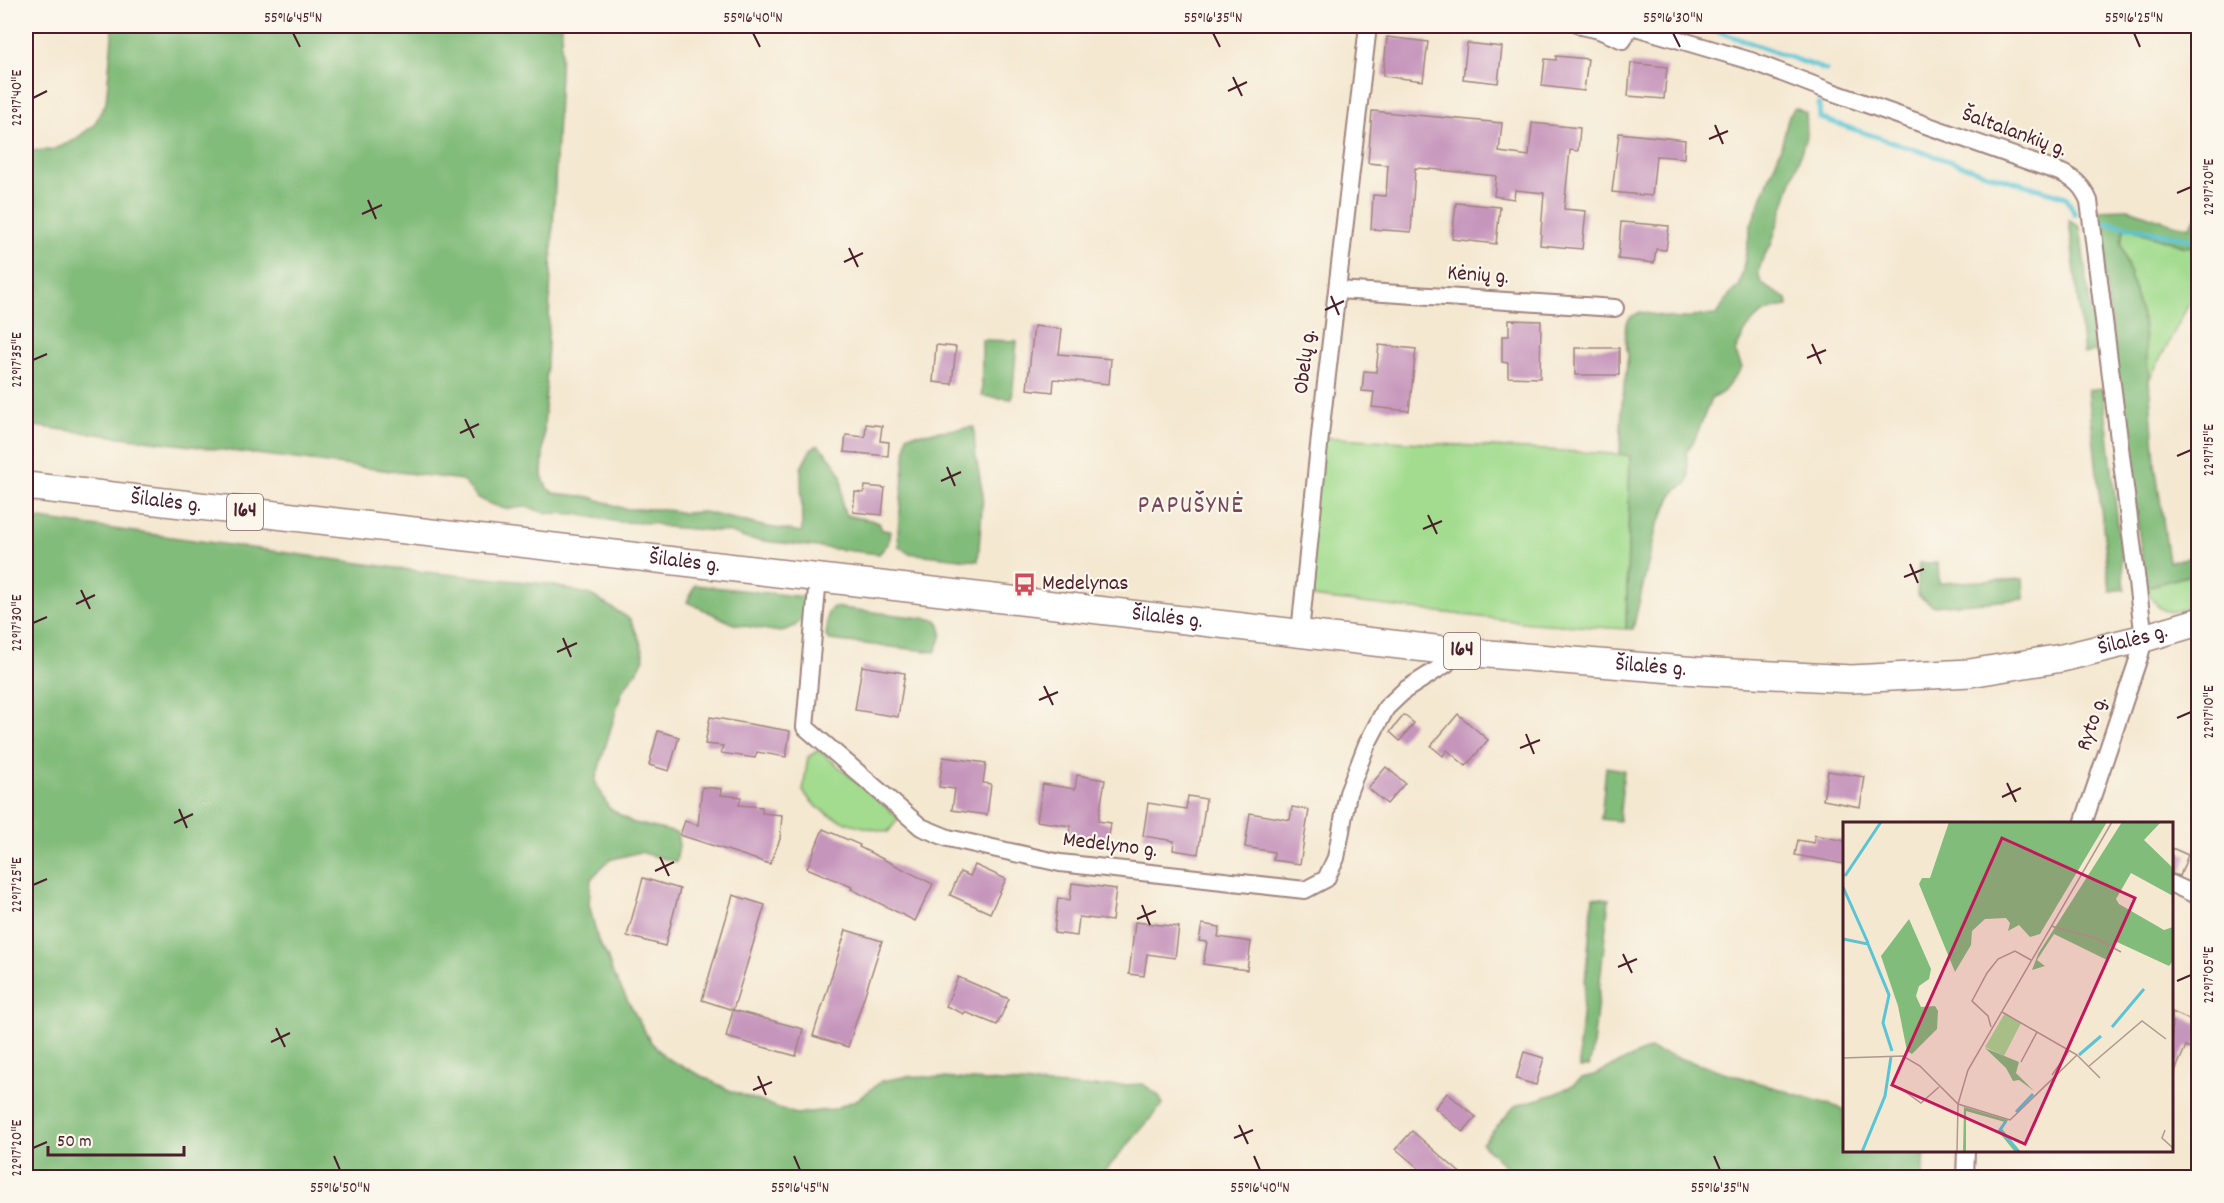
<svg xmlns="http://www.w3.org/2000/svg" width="2224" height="1203" viewBox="0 0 2224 1203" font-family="Dekko,sans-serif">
<rect width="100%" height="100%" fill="#fbf7ec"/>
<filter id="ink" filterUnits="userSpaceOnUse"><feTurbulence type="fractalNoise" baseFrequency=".0167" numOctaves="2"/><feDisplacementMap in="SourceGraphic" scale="12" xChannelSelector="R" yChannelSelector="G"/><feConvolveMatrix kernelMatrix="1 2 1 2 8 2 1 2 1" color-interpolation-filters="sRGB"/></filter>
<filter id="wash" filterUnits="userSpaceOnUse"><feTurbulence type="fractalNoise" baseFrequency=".008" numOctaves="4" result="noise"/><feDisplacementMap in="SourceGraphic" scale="24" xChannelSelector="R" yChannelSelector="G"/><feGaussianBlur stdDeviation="1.35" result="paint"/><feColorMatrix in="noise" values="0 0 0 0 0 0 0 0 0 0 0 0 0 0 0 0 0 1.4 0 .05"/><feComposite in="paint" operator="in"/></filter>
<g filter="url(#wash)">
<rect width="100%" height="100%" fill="#f4e8d1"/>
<g fill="#a3dc8f" stroke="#767e5d" stroke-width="1.5">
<polygon points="2128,228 2183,246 2198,247 2198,286 2149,380 2143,321 2121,243 2124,230"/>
<polygon points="1320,437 1630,455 1626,629 1531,623 1304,596"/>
<path d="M2198 573V605C2167 614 2162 618 2146 587Z"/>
<path d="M819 750 899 818 888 832C856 826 822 820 803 791L808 757Z"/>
</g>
<g fill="#82bc7a" stroke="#666e52" stroke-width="1.5">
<path d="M113 26H562L542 476 547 488 554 493 590 497 625 509H661L684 513 704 512 767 527 802 532 801 468 811 449 818 445C827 453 841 468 842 481 843 495 839 499 845 514 856 520 867 517 879 523L882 530 890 531 888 544 879 554 747 539 728 532 667 527 652 523 619 522 575 514 546 513 526 507 505 509 488 503 477 497 462 480 26 425V151L52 150 73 141 94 125 106 103Z"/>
<path d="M1795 108 1806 113 1807 134 1771 245C1764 255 1751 275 1765 286 1768 289 1781 295 1787 299L1788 306C1755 309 1749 324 1735 351L1742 368 1723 392 1711 399 1694 441 1686 452 1689 476 1687 484C1667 491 1669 510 1657 525L1633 629H1626L1630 456 1620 454 1622 405 1628 356 1625 336 1626 323 1631 317 1640 312 1678 319 1695 316 1716 315 1730 294 1740 285 1751 225 1781 148 1789 115Z"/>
<path d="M2128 209C2150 215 2166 224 2189 227L2198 215V247L2183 246 2128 228 2124 230 2121 243 2143 321 2149 380 2155 464 2169 562 2198 555V573L2146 587 2096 210Z"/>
<polygon points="2069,220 2080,227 2096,352 2084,354"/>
<polygon points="982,340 1017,341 1012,399 982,396"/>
<polygon points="2103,388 2125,589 2110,591 2088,390"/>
<polygon points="974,427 975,452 983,495 978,561 908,553 899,546 898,532 907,435"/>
<polygon points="26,517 425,572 548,584 591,595 630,619 640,641 644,658 638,670 622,691 595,781 609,808 631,822 677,833 679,846 676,862 640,852 609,860 591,879 589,904 598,941 607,956 613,974 650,1041 666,1058 731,1091 796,1114 834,1109 858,1099 882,1081 909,1076 1082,1087 1143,1084 1158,1095 1163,1104 1100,1177 26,1177"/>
<polygon points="1919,563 1938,563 1939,583 2023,579 2024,599 1934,606 1917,595"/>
<polygon points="695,585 805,597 806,614 795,626 780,632 734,624 687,602"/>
<path d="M833 607 937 620C945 632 941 640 935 652L830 640 826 637 828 612Z"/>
<polygon points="1606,767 1624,770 1619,821 1601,819"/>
<polygon points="1593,897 1609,899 1592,1054 1589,1066 1580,1068 1579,1047"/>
<polygon points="1649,1049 1844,1109 1844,1150 1922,1151 1925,1153 1922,1177 1517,1177 1482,1144 1515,1106 1555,1094 1573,1085 1582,1078 1594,1075"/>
</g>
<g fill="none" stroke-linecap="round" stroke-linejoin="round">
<g stroke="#5ac4d5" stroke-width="5">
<polyline points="1703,26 1826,70"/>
<polyline points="1819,104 1820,118 1991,175 2066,197 2075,214"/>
<polyline points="2104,222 2198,241"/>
</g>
</g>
<g id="blocks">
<g fill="#c695bc">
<polygon points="1387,37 1428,42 1423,81 1383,76"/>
<polygon points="1467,43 1502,47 1498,83 1463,79"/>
<polygon points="1556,56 1588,59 1584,91 1542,86 1545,59 1556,60"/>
<polygon points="1631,63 1667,67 1664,99 1628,96"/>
<polygon points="1372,111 1502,123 1499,152 1529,156 1532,123 1580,128 1578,151 1570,150 1564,209 1586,211 1582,249 1540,245 1544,193 1515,190 1514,199 1494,196 1496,176 1430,169 1415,168 1411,232 1371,229 1373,195 1386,196 1388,165 1368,163"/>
<polygon points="1619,133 1685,140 1684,158 1656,156 1652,196 1612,192"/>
<polygon points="1456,203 1500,207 1496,244 1452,239"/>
<polygon points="1621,222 1669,226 1666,250 1656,249 1654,263 1618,259"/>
<polygon points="1509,320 1541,321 1540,378 1508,377 1508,363 1502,362 1502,336 1509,336"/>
<polygon points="1034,326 1062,329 1059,354 1111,359 1109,384 1054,379 1053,392 1027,389"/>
<polygon points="936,345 956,347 952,384 933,382"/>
<polygon points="1379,345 1416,349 1409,411 1372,407 1374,392 1362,391 1364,371 1376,372"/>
<rect x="1575" y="348" width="44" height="27"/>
<polygon points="866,424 882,426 880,441 889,442 888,456 844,452 846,435 865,437"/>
<polygon points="865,486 885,488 882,515 853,512 855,492 864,493"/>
<polygon points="862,666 905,673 898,717 855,710"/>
<polygon points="1458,714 1488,740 1466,766 1447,750 1443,756 1431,746"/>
<polygon points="1404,715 1414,723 1400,741 1390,732"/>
<polygon points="710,717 790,731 786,757 757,752 755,758 721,753 723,746 705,744"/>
<polygon points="658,731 679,737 669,771 649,765"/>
<polygon points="943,757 986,763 983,783 991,784 987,815 952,810 955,789 939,787"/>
<polygon points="1386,767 1405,783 1387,804 1368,788"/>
<polygon points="1828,771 1865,777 1860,807 1823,800"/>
<polygon points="1077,775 1105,780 1098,821 1111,823 1108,842 1069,836 1070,826 1037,821 1043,784 1075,789"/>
<polygon points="702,787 722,789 721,795 741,797 739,805 762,807 762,813 782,815 780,839 770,864 680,835 685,821 698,825"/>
<polygon points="1188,796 1206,799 1198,854 1173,850 1174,841 1143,836 1148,803 1186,809"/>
<polygon points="1292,807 1309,810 1300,864 1273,860 1274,852 1245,847 1250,813 1290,820"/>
<polygon points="823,829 860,845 859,847 933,884 915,921 851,889 852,887 807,868"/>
<polygon points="1815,835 1845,841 1845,864 1795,855 1798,840 1814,843"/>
<polygon points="2172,848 2188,855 2180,876 2172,874"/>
<polygon points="975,865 1006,879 990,913 950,895 960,872 970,876"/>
<polygon points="643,878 680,889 665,946 627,936"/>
<polygon points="1072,883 1116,889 1112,921 1079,917 1077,936 1054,933 1058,898 1070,900"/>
<polygon points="733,895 765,905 733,1010 702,1000"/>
<polygon points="1135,922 1179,927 1175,958 1147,954 1144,976 1129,974"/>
<polygon points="1202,924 1220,927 1218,937 1251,942 1247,970 1203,964 1207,942 1199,941"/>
<polygon points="846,930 882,941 848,1047 813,1036"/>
<polygon points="958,977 1009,999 997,1025 965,1012 964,1014 946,1006"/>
<polygon points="733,1010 803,1029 796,1056 726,1037"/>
<polygon points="2172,1012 2199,1024 2199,1038 2193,1049 2186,1046 2172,1078"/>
<polygon points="1524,1052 1544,1058 1536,1085 1516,1079"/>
<polygon points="1447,1093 1476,1117 1463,1132 1435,1108"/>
<polygon points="1412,1131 1466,1178 1415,1178 1421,1170 1396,1149"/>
</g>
</g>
</g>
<g filter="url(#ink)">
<use href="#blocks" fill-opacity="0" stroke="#9f847e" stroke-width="1.5"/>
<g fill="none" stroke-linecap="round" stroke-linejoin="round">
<defs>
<g id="minor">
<polyline points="1581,26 1599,30 1623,40 1630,26"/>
<path d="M1632 26 1751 61 1832 92 2062 173C2076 180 2083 187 2089 201L2144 638 2140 654 2083 824"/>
<polyline points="1338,290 1615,308"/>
<polyline points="818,577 805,727 921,827 948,838 1060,863 1305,890 1326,879 1336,858 1348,793 1367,744 1386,708 1405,690 1446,664 1452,651"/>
<polyline points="1300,633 1321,426 1368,26"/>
<polyline points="2172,884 2198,896"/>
<polyline points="1965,1178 1966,1150"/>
</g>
<g id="primary">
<path id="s1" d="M26 486 1452 651 1697 671 1851 679 1970 673 2062 658 2144 638 2198 622"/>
</g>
</defs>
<use href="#minor" stroke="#9f847e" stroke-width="20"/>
<use href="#primary" stroke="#9f847e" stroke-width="30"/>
<use href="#minor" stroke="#fff" stroke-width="16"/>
<use href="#primary" stroke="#fff" stroke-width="27"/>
</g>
</g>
<path fill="none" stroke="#4a1f2b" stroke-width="2" d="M293 33 300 47M753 33 760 47M1213 33 1220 47M1673 33 1680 47M2134 33 2140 47M1233 77 1242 96M1228 91 1247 82M33 98 47 91M1715 125 1723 144M1709 139 1728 131M2177 193 2191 187M368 200 376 219M362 214 382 205M849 248 858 267M844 262 863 253M1331 296 1339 315M1325 310 1344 301M1812 344 1821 364M1807 358 1826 350M33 360 47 354M465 419 474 438M460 433 479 424M2177 456 2191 450M947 467 955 486M941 481 961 472M1428 515 1437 534M1423 529 1442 521M1910 564 1918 583M1904 577 1924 569M81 590 90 609M76 604 95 595M33 623 47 617M563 638 571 657M557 652 577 643M1044 686 1053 705M1039 700 1058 692M2177 718 2191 712M1526 734 1534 754M1520 748 1540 740M2007 783 2016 802M2002 797 2021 788M179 809 187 828M174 823 193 814M660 857 669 876M655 871 674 862M33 885 47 879M1142 905 1150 925M1137 919 1156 911M1623 954 1632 973M1618 967 1637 959M2177 981 2191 975M276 1028 285 1047M271 1042 290 1033M758 1076 766 1095M753 1090 772 1082M1239 1125 1248 1144M1234 1138 1253 1130M33 1148 47 1142M334 1156 340 1170M794 1156 800 1170M1254 1156 1260 1170M1714 1156 1720 1170"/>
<defs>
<symbol id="bus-bare" viewBox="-9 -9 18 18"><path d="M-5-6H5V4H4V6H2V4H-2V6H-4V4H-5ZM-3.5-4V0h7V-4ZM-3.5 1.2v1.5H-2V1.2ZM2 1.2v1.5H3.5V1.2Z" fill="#d1495b" stroke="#fbf7ec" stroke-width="2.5" paint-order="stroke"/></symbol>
</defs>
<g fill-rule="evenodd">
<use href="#bus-bare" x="1008" y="568" width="33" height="33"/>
</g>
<g text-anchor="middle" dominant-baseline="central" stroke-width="4.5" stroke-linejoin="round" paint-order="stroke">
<g fill="#fbf7ec" stroke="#7f6065" stroke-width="1.5">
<rect x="227" y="494" width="36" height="36" rx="4.5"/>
<rect x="1444" y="633" width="36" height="36" rx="4.5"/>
</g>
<g font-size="21" font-weight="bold" fill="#4a1f2b">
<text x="245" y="512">164</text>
<text x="1462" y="651">164</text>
</g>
<g font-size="22" fill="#4a1f2b" stroke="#fbf7ec">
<text transform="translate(2014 133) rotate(20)">Šaltalankių g.</text>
<text transform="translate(1478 276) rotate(4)">Kėnių g.</text>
<text transform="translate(1306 362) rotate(-83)">Obelų g.</text>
<text stroke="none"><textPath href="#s1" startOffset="141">Šilalės g.</textPath></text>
<text stroke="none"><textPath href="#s1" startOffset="663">Šilalės g.</textPath></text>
<text stroke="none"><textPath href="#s1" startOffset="1149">Šilalės g.</textPath></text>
<text stroke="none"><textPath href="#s1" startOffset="2121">Šilalės g.</textPath></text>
<text stroke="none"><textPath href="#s1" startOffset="1635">Šilalės g.</textPath></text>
<text transform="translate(2093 724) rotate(-71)">Ryto g.</text>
<text transform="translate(1110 846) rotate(7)">Medelyno g.</text>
</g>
<g font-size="22" fill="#4a1f2b" stroke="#fbf7ec" text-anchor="start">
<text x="1042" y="584">Medelynas</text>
</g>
<g font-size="26" letter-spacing="1.5" fill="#75485e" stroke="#fbf7ec">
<text x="1191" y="506">PAPUŠYNĖ</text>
</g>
</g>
<g transform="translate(1843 822)">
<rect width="330" height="330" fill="#f4e8d1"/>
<path d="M162 191 178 201 161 234 142 225Z" fill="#a3dc8f"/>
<path d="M106 0H264L197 112 187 115 176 103 165 109 167 101 163 96 142 97 129 109 128 123 112 150 76 62 79 56H87ZM279 0H318L301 18 330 46V74L288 51 273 77 276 82 321 108 330 105V139L326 144 274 120 267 125 270 130 264 138 211 112 194 138 202 144 189 148 195 132ZM66 97 88 147 86 157 76 164 73 174 78 185 92 184 95 189 94 207 69 232 64 229 55 184 38 134ZM142 226 176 240 173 251 191 269 176 258 170 259 163 246ZM121 285 165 298 159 307 178 330H172L155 309 162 300 123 289V330H120Z" fill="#82bc7a"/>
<path fill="none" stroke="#5ac4d5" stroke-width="3" d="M2 54 38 0M0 65 25 121M0 117 25 122 46 173 40 201 49 229M269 205 301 167M236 233 258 214M173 290 190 272M163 299 157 308 176 330M19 330 42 274 48 235"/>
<path fill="none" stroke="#b0988f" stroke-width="1.5" d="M208 104 252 116 278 130M159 190 234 233M148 205 145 194 129 179 144 151 155 137 172 129 188 138M0 236 60 234 77 244 115 282 167 298 234 233 257 256M178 240 194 210M245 245 299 199 323 217M209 253 226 229M57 266 78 281 96 265M322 308 319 316 330 326M114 330 115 282 125 248 269 0"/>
<path fill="#c2185b" fill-opacity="0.15" stroke="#c2185b" stroke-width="3" d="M159 16 292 76 182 322 49 263Z"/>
<rect width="330" height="330" fill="none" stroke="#4a1f2b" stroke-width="3"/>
</g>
<rect width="2224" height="1203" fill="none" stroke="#fbf7ec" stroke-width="66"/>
<path d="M48 1146v9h136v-9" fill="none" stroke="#4a1f2b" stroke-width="3"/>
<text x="57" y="1146" font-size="18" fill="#4a1f2b" stroke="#fbf7ec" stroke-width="4.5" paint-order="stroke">50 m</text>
<rect x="33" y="33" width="2158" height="1137" fill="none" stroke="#4a1f2b" stroke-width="2"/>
<g font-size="15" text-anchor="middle" fill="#4a1f2b">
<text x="293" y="22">55°16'45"N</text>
<text x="753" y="22">55°16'40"N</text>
<text x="1213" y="22">55°16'35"N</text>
<text x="1673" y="22">55°16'30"N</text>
<text x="2134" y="22">55°16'25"N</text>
<text transform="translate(16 98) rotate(-90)" y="5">22°17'40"E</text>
<text transform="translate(2208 187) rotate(-90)" y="5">22°17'20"E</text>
<text transform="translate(16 360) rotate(-90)" y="5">22°17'35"E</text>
<text transform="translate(2208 450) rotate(-90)" y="5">22°17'15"E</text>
<text transform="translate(16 623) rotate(-90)" y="5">22°17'30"E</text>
<text transform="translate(2208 712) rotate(-90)" y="5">22°17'10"E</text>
<text transform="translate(16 885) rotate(-90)" y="5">22°17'25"E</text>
<text transform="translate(2208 975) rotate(-90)" y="5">22°17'05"E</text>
<text transform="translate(16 1148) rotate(-90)" y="5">22°17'20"E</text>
<text x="340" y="1192">55°16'50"N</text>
<text x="800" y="1192">55°16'45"N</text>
<text x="1260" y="1192">55°16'40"N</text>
<text x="1720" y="1192">55°16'35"N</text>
</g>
</svg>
